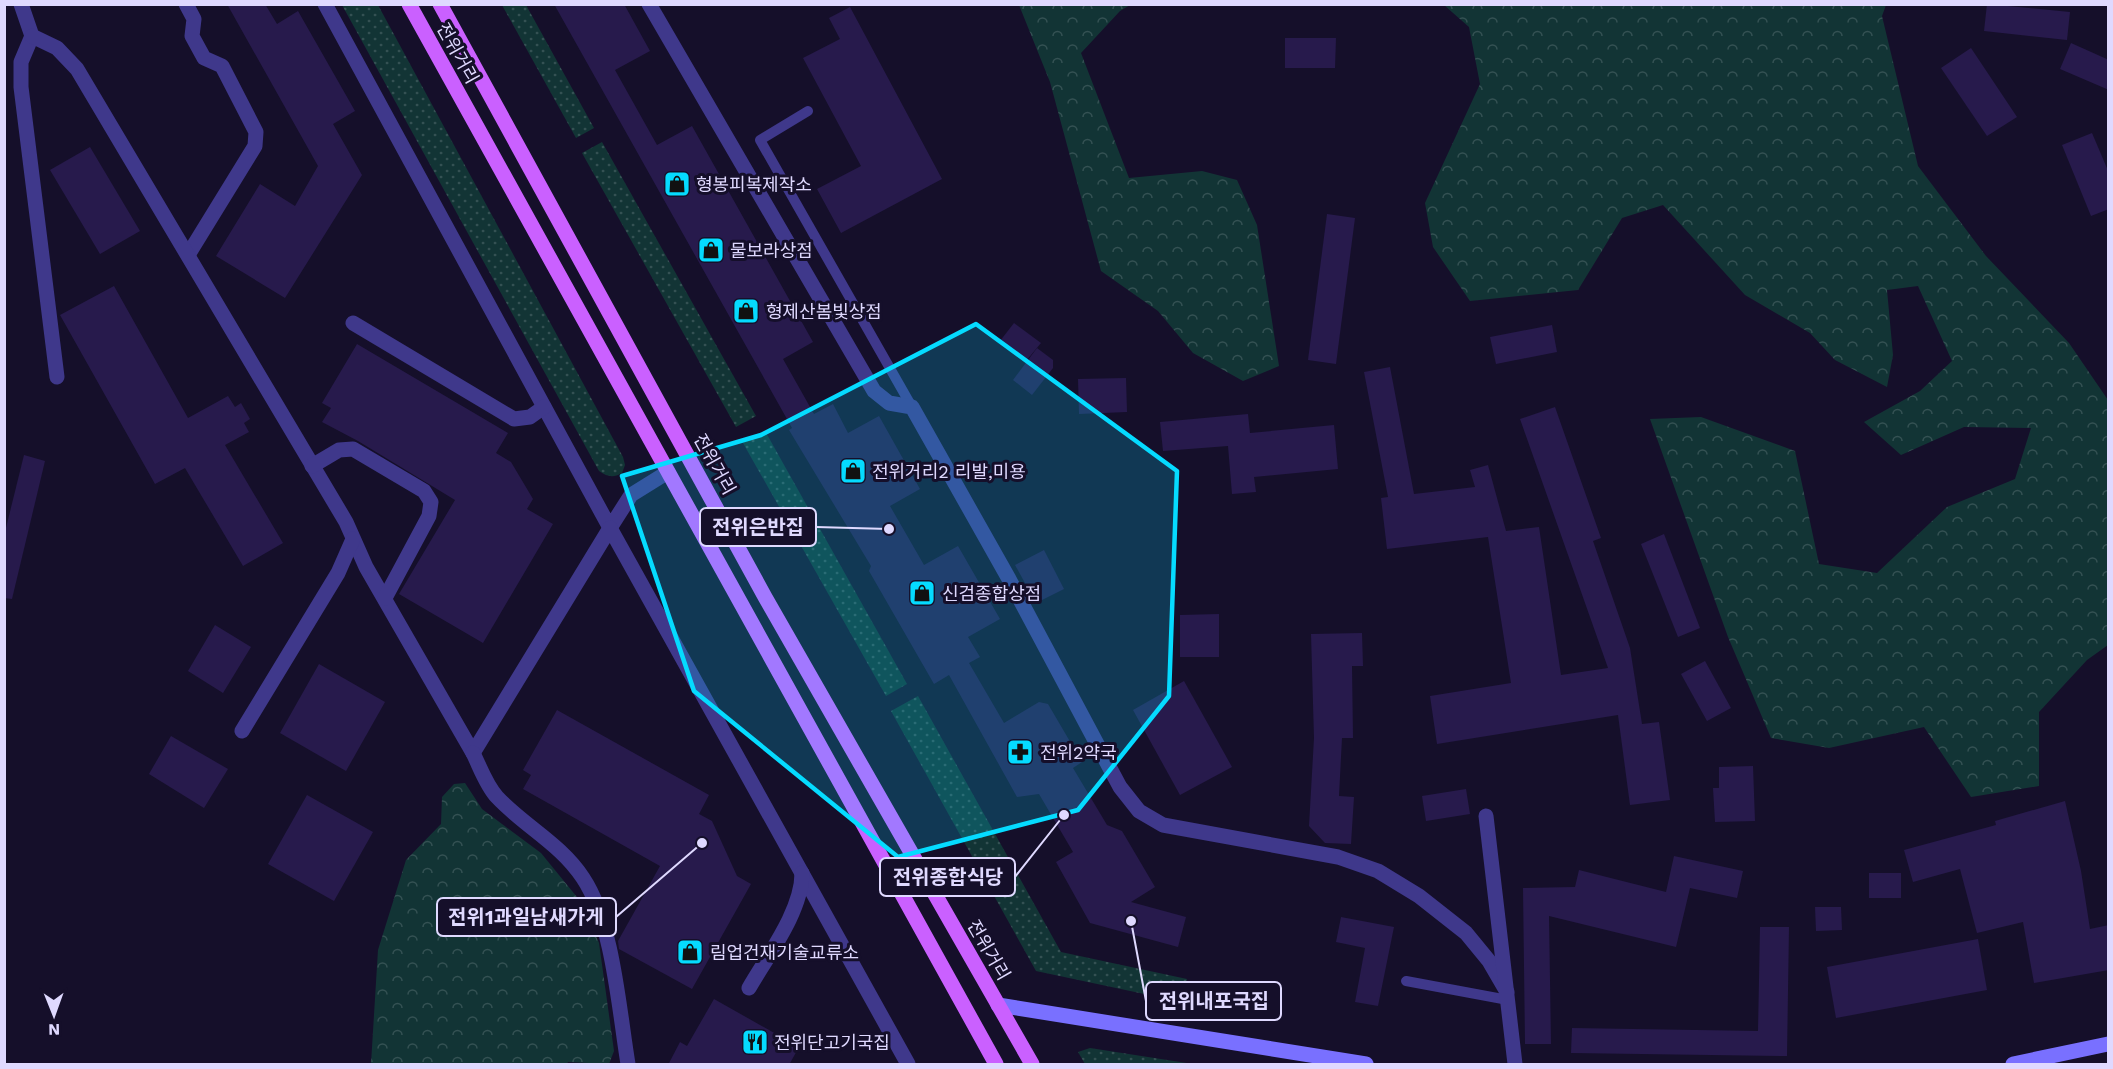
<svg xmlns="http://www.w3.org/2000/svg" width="2113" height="1069" viewBox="0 0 2113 1069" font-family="'Work Sans','Noto Sans KR',sans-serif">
<defs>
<pattern id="grass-dots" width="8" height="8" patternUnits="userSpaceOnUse" patternTransform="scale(1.5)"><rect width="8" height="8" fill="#123435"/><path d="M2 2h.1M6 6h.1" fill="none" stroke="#345153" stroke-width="1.8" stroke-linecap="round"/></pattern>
<pattern id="forest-crowns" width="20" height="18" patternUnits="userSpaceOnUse" patternTransform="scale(1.5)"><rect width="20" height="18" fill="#123435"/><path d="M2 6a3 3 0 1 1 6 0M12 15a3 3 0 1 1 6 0" fill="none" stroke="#345153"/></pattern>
</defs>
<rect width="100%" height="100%" fill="#150f2a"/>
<g fill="url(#grass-dots)">
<path d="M342 5H378L623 457 625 465 622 473C613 478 608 477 599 471Z"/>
<polygon points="502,5 526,5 594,128 576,138"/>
<polygon points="602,142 756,416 736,427 582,153"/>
<polygon points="765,431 907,684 886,696 743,443"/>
<polygon points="918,696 1061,952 1187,979 1182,1002 1036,971 891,711"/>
<polygon points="1090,1048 1193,1064 1085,1064 1078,1052"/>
</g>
<g fill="url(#forest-crowns)">
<polygon points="1019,5 1130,5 1120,11 1081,53 1129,178 1202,171 1237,180 1257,225 1279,366 1243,381 1193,353 1158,311 1101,271 1050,82"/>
<polygon points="1444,5 1886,5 1882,16 1918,166 1986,256 2069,343 2108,400 2108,645 2087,660 2039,712 2039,786 1971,797 1924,727 1829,748 1771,738 1728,637 1650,419 1701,417 1795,451 1819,564 1877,573 1947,507 2015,479 2031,428 1964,427 1901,455 1864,422 1920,391 1952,361 1918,286 1887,290 1893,355 1887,387 1835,360 1810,333 1745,295 1663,205 1622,218 1578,290 1470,301 1433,247 1425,203 1480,84 1469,27"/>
<polygon points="465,783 482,809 541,853 581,902 599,943 614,1051 609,1064 568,1062 567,1064 371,1064 378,950 406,860 441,824 442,797 454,784"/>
</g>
<g fill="#271a4c">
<polygon points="227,4 265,4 277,24 298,11 355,111 333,124 362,175 285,298 216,256 260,184 295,206 318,166"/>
<polygon points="554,4 624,4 650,51 615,70 657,145 692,126 813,342 783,359 814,414 833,404 848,433 879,416 920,489 890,506 924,565 958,546 1000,619 968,637 980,657 969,663 1004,723 1039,702 1048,704 1082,762 1073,768 1107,825 1122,831 1155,887 1131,902 1186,917 1178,947 1090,923 1056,862 1073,852 1039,794 1017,797 949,675 934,684 869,571 871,566 789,430 792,428"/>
<polygon points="1987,4 2070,12 2067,40 1984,31"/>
<polygon points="850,7 942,179 841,233 817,189 861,166 803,58 840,39 829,18"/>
<polygon points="1285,38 1336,38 1335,68 1285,68"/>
<polygon points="2071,43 2109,60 2109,90 2060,69"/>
<polygon points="1971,48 2017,117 1987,136 1941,68"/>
<polygon points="2092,133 2109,173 2109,209 2091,216 2062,145"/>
<polygon points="90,147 140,231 100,254 50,170"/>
<polygon points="1327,214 1355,218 1336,364 1308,360"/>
<polygon points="114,286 188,418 228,396 235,407 241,403 250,419 244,423 249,432 225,445 283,543 243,566 185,468 155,484 60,315"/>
<polygon points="1014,323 1041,343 1026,361 1000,341"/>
<polygon points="1552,325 1557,352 1496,364 1490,337"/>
<polygon points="357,344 508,433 496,453 511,462 533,499 527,509 553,524 483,643 399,594 455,500 358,441 322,422 331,408 322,403"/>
<polygon points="1037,348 1053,360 1053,368 1032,395 1013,380"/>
<polygon points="1390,367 1414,494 1475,487 1470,470 1488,465 1506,531 1539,527 1561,675 1608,668 1520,419 1555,407 1601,538 1593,541 1630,648 1642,724 1659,722 1670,800 1630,805 1618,715 1437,744 1430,696 1511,683 1488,537 1387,549 1381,498 1388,497 1364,372"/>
<polygon points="1126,378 1127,412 1079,414 1078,379"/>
<polygon points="1248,414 1250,433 1334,425 1338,469 1254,477 1256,492 1232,494 1228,446 1163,451 1160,422"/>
<polygon points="24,455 45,461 12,599 4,598 4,536"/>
<polygon points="1664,534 1700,628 1678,637 1641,544"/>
<polygon points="1044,550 1064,589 1036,603 1015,565"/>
<polygon points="1219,614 1219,657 1180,657 1180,615"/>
<polygon points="215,625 251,647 223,693 188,671"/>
<polygon points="1362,633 1363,666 1352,666 1353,738 1342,738 1339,796 1354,797 1351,844 1325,843 1309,826 1314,738 1311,634"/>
<polygon points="1705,661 1731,708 1707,721 1681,674"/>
<polygon points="319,664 385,702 346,771 280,733"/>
<polygon points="1184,681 1232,767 1180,795 1133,710"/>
<polygon points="557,710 709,795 699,814 712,821 737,876 751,884 692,989 619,949 618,941 660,866 523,789 531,775 523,770"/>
<polygon points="171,736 228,769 204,808 149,774"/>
<polygon points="1753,766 1755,821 1715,822 1713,788 1719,788 1719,767"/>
<polygon points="1466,789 1470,814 1426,821 1422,796"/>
<polygon points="307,795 373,832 334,901 268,864"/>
<polygon points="2065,801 2081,871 2090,929 2109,925 2109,970 2034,983 2023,922 1977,933 1960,869 1913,882 1904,850 1996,825 1995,821"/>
<polygon points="1674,856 1743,871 1737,898 1690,888 1676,947 1549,916 1551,1044 1525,1044 1523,888 1575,887 1579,870 1666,892"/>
<rect x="1869" y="873" width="32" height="25"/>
<polygon points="1815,907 1841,907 1842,930 1816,931"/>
<polygon points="1341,917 1394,927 1378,1006 1355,1002 1365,948 1336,942"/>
<polygon points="1760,927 1789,927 1787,1056 1571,1053 1572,1028 1758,1031"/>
<polygon points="1978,939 1987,990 1836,1018 1827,967"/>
<polygon points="714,999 799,1047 789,1065 668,1065 680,1042 687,1046"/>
</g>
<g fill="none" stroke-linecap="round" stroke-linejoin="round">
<g stroke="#3f388b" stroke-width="10">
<polyline points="808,111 760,140 912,407"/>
<polyline points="1406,981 1508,1000"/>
</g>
<g stroke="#3f388b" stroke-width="15">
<polyline points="21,4 32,36 21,62 21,87 57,377"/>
<polyline points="186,4 194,19 192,36 204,58 222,66 256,132 255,146 188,255"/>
<polyline points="325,4 610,528 631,495 668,472"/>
<polyline points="649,4 874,391 889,403 912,407 1009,579 1120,787 1139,811 1163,825 1338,857 1378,871 1419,896 1466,933 1489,961 1507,992"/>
<polyline points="32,36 57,48 77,69 346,522 366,567 473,753 610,528 908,1064"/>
<polyline points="353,323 514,419 530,417 544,407"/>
<polyline points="312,466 339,450 353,449 424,491 431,502 429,516 385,598"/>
<polyline points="242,731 338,573 353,539"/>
<path d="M473 753C480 767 486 785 497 797 524 826 561 844 583 878 613 923 619 1010 628 1064"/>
<polyline points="1486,816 1515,1064"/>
<path d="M749 988C768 955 802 911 802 873"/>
</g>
<g stroke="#7970ff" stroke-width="15">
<polyline points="998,1005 1366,1064"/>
<polyline points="2013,1064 2108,1044"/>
</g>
<g stroke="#ca60ff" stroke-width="15">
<polyline points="409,4 996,1064"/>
<polyline points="440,4 765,597 1032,1064"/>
</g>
</g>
<path fill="#05dbff" fill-opacity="0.2" stroke="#05dbff" stroke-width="4.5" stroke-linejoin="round" d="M976 324 1177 471 1169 696 1078 810 898 857 694 691 622 476 761 435Z"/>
<defs>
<symbol id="shop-square" viewBox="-11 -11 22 22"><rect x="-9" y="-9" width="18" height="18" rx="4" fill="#05dbff" stroke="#150f2a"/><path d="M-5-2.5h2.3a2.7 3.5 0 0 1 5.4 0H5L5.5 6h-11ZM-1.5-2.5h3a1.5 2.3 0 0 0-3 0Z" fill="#111"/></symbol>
<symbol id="pharmacy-square" viewBox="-11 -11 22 22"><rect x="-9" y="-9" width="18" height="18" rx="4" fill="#05dbff" stroke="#150f2a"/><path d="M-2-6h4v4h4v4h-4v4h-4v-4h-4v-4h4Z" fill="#111"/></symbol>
<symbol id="restaurant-square" viewBox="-11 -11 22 22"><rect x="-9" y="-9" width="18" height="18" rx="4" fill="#05dbff" stroke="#150f2a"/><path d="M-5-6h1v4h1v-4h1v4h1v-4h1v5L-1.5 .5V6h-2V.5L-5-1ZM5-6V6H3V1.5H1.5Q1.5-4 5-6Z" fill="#111"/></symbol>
</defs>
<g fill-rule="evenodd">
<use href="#shop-square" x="662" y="169" width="30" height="30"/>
<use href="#shop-square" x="696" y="235" width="30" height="30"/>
<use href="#shop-square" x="731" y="296" width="30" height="30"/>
<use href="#shop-square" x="838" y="456" width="30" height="30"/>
<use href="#shop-square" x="907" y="578" width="30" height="30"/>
<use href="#pharmacy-square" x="1005" y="737" width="30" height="30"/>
<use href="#shop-square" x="675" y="937" width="30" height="30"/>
<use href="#restaurant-square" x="740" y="1027" width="30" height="30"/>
</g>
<g text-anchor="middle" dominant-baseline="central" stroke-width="6" stroke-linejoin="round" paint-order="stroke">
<g font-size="18" fill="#dfd9ff" stroke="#150f2a">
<text transform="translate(458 53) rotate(61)">전위거리</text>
<text transform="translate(715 464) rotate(61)">전위거리</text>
<text transform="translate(989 950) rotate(60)">전위거리</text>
</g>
<g font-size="18" fill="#dfd9ff" stroke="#150f2a" text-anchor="start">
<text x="696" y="184">형봉피복제작소</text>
<text x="730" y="250">물보라상점</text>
<text x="766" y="311">형제산봄빛상점</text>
<text x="872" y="471">전위거리2 리발,미용</text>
<text x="942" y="593">신검종합상점</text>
<text x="1040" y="752">전위2약국</text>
<text x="710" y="952">림업건재기술교류소</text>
<text x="774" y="1042">전위단고기국집</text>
</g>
</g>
<path fill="none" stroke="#dfd9ff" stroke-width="2" d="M889 529L816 527M1064 815L1015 877M702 843L616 917M1131 921L1146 1001"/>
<g fill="#dfd9ff" stroke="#150f2a" stroke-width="2">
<circle cx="889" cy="529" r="6"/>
<circle cx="1064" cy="815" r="6"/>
<circle cx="702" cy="843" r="6"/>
<circle cx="1131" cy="921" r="6"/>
</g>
<g fill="#150f2a" stroke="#dfd9ff" stroke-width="2">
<rect x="700" y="508" width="116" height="38" rx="6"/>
<rect x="880" y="858" width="135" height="38" rx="6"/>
<rect x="437" y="898" width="179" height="38" rx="6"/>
<rect x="1146" y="982" width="135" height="38" rx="6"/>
</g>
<g font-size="20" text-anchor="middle" font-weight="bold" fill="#dfd9ff">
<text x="758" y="534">전위은반집</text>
<text x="948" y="884">전위종합식당</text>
<text x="526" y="924">전위1과일남새가게</text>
<text x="1214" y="1008">전위내포국집</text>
</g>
<rect width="2113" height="1069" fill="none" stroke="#dfd9ff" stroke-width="12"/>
<g transform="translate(54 1015) rotate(179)" stroke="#150f2a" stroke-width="4.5" paint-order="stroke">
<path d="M0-4.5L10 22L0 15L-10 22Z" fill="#dfd9ff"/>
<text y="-9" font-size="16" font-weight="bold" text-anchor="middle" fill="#dfd9ff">N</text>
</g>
</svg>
